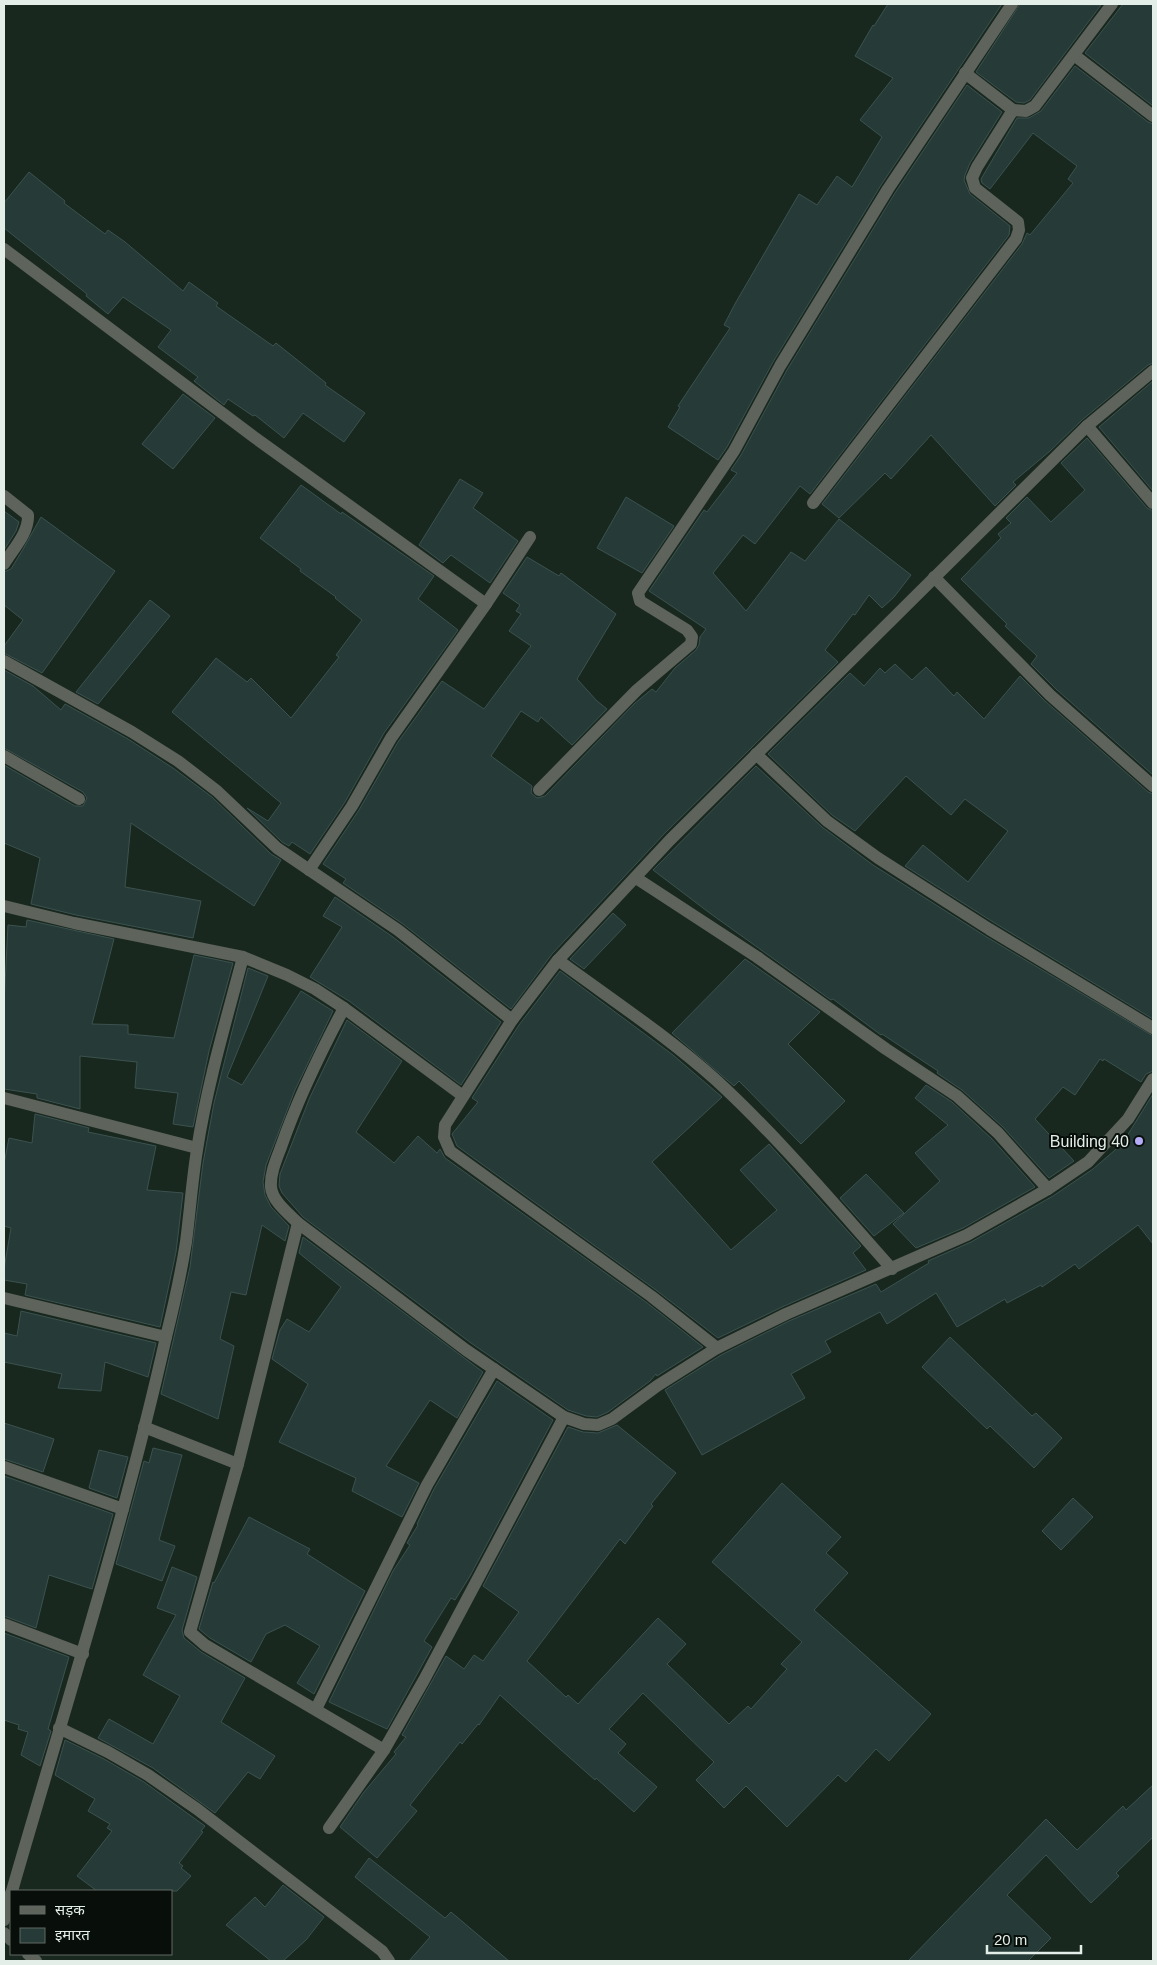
<svg xmlns="http://www.w3.org/2000/svg" width="1157" height="1965" viewBox="0 0 1157 1965" font-family="Arial,'Noto Sans Devanagari',sans-serif">
<rect width="100%" height="100%" fill="#18281f"/>
<g fill="#263b38" stroke="#3c524f">
<polygon points="888,4 1002,4 881,185 773,362 727,447 718,460 668,427 680,407 678,406 730,328 724,325 736,302 799,194 817,205 837,176 852,187 882,137 860,120 893,78 855,56 873,25 874,26"/>
<polygon points="1020,4 1101,5 1030,100 1024,103 1016,102 976,72"/>
<polygon points="1123,4 1153,4 1153,106 1085,53"/>
<polygon points="1075,66 1148,122 1153,124 1153,363 1148,365 1082,420 1050,451 1013,482 1016,485 995,506 931,435 891,479 885,473 839,518 822,504 1022,244 1027,233 1030,235 1073,183 1068,179 1077,166 1033,133 990,189 982,183 981,179 1017,118 1029,118 1041,111"/>
<polygon points="967,85 1002,112 970,163 965,175 964,180 970,194 1010,226 1009,235 810,494 800,486 755,544 743,535 713,573 746,611 791,552 805,561 839,519 911,575 894,597 882,608 869,595 855,615 853,614 825,650 838,662 664,834 552,954 511,1009 403,924 343,883 346,879 323,864 359,810 398,742 442,681 484,709 531,646 509,631 521,614 516,611 520,605 503,593 527,557 559,576 561,573 616,614 577,679 597,701 607,709 572,745 541,717 538,722 521,711 491,756 532,786 531,793 537,798 545,796 634,704 652,689 656,692 675,668 696,650 699,645 700,637 706,629 649,591 704,510 707,512 737,473 731,470 741,455 787,370 895,193"/>
<polygon points="29,172 65,201 64,203 105,234 108,230 125,242 183,291 189,282 218,303 216,306 273,346 276,343 326,383 325,385 365,413 344,442 303,413 284,438 255,415 253,416 228,399 224,405 194,381 198,377 158,347 171,330 123,297 108,314 86,296 87,294 4,228 4,203"/>
<polygon points="1153,381 1153,491 1099,427"/>
<polygon points="183,394 215,418 173,469 142,444"/>
<polygon points="1087,438 1147,508 1153,511 1153,775 1056,689 1031,664 1037,656 1005,626 1007,624 961,579 1001,538 998,534 1011,523 1006,518 1027,497 1051,522 1085,490 1061,463"/>
<polygon points="460,479 483,493 473,508 518,541 490,583 451,555 443,563 419,545"/>
<polygon points="301,485 341,514 342,512 434,576 418,599 458,630 384,733 345,802 310,854 292,842 289,846 282,842 247,808 268,821 281,803 172,712 216,658 247,682 251,678 291,718 339,657 336,655 362,620 335,598 336,597 300,571 301,569 260,538"/>
<polygon points="626,497 674,526 642,573 597,548"/>
<polygon points="4,511 19,522 16,531 4,550"/>
<polygon points="41,517 115,571 42,673 4,653 4,646 23,620 4,605 4,572 11,569 22,551"/>
<polygon points="150,600 170,616 98,704 76,692"/>
<polygon points="895,664 912,680 926,667 954,696 957,692 984,719 1020,676 1045,701 1148,792 1153,794 1153,1019 993,922 905,866 923,845 968,882 1008,831 965,799 951,815 906,776 855,831 832,815 768,754 850,673 864,686 880,668 885,673"/>
<polygon points="4,670 33,686 61,710 65,704 128,739 173,768 212,797 271,854 281,860 254,906 131,823 125,887 201,901 193,938 76,915 31,904 40,858 4,843 4,765 75,806 83,806 87,798 83,792 4,748"/>
<polygon points="756,766 822,827 873,865 985,936 1153,1036 1153,1071 1146,1074 1141,1082 1104,1059 1103,1061 1100,1059 1075,1095 1063,1087 1035,1119 1074,1161 1049,1178 1003,1127 962,1090 937,1073 938,1071 882,1034 881,1035 833,999 831,1000 711,914 653,870"/>
<polygon points="335,897 393,937 501,1022 461,1085 349,1001 310,977 342,927 323,916"/>
<polygon points="613,913 626,925 584,969 570,959"/>
<polygon points="27,920 114,939 92,1024 128,1025 128,1034 174,1038 194,955 233,963 209,1051 193,1127 173,1124 178,1093 135,1088 137,1062 80,1056 80,1109 37,1098 37,1094 4,1089 4,1004 8,925 26,927"/>
<polygon points="745,959 820,1012 788,1044 845,1101 801,1144 739,1081 734,1086 672,1033"/>
<polygon points="248,968 268,976 227,1077 242,1085 301,991 333,1011 295,1090 266,1165 263,1182 265,1195 271,1207 289,1226 285,1241 262,1225 246,1295 231,1292 220,1339 234,1346 218,1419 161,1394 190,1267 203,1163 214,1103"/>
<polygon points="560,971 673,1055 722,1097 652,1162 731,1250 777,1210 740,1170 769,1144 861,1246 853,1253 866,1270 782,1307 718,1338 656,1290 457,1146 452,1134 478,1102 472,1098 519,1025"/>
<polygon points="347,1020 402,1061 356,1132 394,1163 418,1136 437,1153 440,1149 445,1158 646,1302 703,1347 657,1376 656,1374 650,1381 608,1412 597,1417 586,1416 568,1410 471,1343 303,1217 282,1193 279,1186 280,1174 310,1097"/>
<polygon points="926,1085 952,1102 992,1139 1035,1187 963,1228 916,1248 893,1224 940,1181 915,1153 948,1125 915,1098"/>
<polygon points="1153,1094 1153,1244 1138,1225 1079,1269 1075,1264 1042,1287 1041,1285 1007,1303 1005,1299 957,1327 936,1293 887,1324 880,1312 825,1341 831,1352 791,1374 805,1398 702,1455 665,1390 721,1355 789,1321 876,1284 881,1292 929,1263 928,1261 971,1242 1053,1196 1093,1169 1122,1144"/>
<polygon points="35,1114 89,1128 88,1132 156,1146 147,1190 183,1193 176,1252 160,1327 25,1295 27,1284 4,1280 4,1269 11,1228 4,1226 4,1164 9,1138 32,1143"/>
<polygon points="866,1174 904,1213 874,1236 840,1198"/>
<polygon points="303,1237 483,1372 457,1418 430,1400 386,1466 419,1483 402,1517 352,1491 356,1478 279,1442 308,1384 272,1359 280,1330 287,1319 309,1332 341,1287 299,1253"/>
<polygon points="21,1311 156,1343 148,1377 105,1362 101,1391 58,1388 62,1374 4,1362 4,1333 17,1336"/>
<polygon points="950,1337 1032,1416 1036,1413 1062,1438 1034,1468 990,1426 987,1429 922,1367"/>
<polygon points="497,1381 553,1420 470,1576 455,1600 451,1598 424,1641 432,1647 387,1729 329,1702 393,1571 410,1545 407,1543 418,1525 417,1524 434,1489"/>
<polygon points="4,1423 54,1439 43,1472 4,1459"/>
<polygon points="617,1425 676,1473 651,1504 653,1506 625,1544 620,1539 527,1661 566,1697 568,1695 578,1704 658,1618 686,1644 667,1664 729,1724 748,1706 751,1709 787,1669 781,1664 802,1642 712,1562 782,1483 841,1537 826,1553 848,1573 814,1610 931,1714 889,1761 876,1749 846,1782 838,1775 787,1827 746,1786 724,1808 696,1780 714,1762 643,1693 609,1729 626,1744 618,1753 657,1787 634,1812 596,1778 595,1780 560,1749 500,1695 479,1725 478,1724 462,1744 460,1742 410,1805 417,1811 377,1858 340,1827 364,1792 396,1754 394,1752 406,1737 402,1735 446,1656 464,1669 474,1655 483,1661 519,1612 483,1586 568,1427 583,1432 598,1433"/>
<polygon points="153,1448 182,1455 159,1540 175,1546 162,1581 116,1564 144,1461 149,1463"/>
<polygon points="99,1450 128,1457 117,1498 89,1488"/>
<polygon points="4,1476 113,1514 92,1589 49,1575 36,1628 4,1616"/>
<polygon points="1073,1498 1093,1517 1061,1550 1042,1531"/>
<polygon points="249,1517 310,1549 307,1554 365,1591 314,1694 297,1683 320,1646 285,1625 266,1634 251,1662 210,1638 199,1629 213,1582 214,1583"/>
<polygon points="172,1567 197,1577 182,1630 184,1638 201,1652 245,1678 221,1722 275,1756 260,1779 248,1772 215,1813 153,1768 98,1738 109,1719 153,1744 180,1696 143,1675 176,1615 157,1608"/>
<polygon points="4,1633 69,1657 48,1729 51,1731 40,1766 21,1755 28,1732 18,1729 19,1725 4,1720"/>
<polygon points="65,1740 104,1759 144,1782 205,1826 201,1831 203,1832 179,1863 183,1866 181,1868 191,1876 177,1891 97,1891 77,1876 112,1831 107,1828 110,1824 88,1811 95,1799 55,1775"/>
<polygon points="1153,1785 1153,1837 1116,1873 1119,1876 1091,1903 1046,1855 1007,1895 1051,1938 1028,1961 908,1961 1046,1819 1077,1850 1123,1806 1126,1810"/>
<polygon points="369,1858 445,1918 451,1912 509,1961 409,1961 430,1937 355,1877"/>
<polygon points="283,1885 324,1917 306,1940 283,1961 271,1961 226,1925 255,1897 265,1907"/>
</g>
<g fill="none" stroke-linecap="round" stroke-linejoin="round">
<g stroke="#5e635c" stroke-width="12">
<polyline points="1074,55 1153,116"/>
<polyline points="965,73 1013,110 1026,111 1035,106 1112,4"/>
<polyline points="4,249 254,437 486,604"/>
<polyline points="1087,426 1153,503"/>
<path d="M4 496 28 515C29 533 13 549 4 564"/>
<polyline points="813,503 1016,239 1019,230 1018,222 975,188 972,178 977,167 1013,110"/>
<polyline points="934,577 1050,695 1153,786"/>
<polyline points="4,661 132,732 178,761 217,791 277,848 398,930 512,1020"/>
<polyline points="756,754 827,821 878,858 989,929 1153,1028"/>
<polyline points="4,756 79,799"/>
<polyline points="539,790 637,690 691,644 692,637 687,630 640,601 638,593 734,451 780,366 888,189 1012,4"/>
<polyline points="309,870 352,806 391,738 486,604 530,537"/>
<polyline points="636,878 757,957 886,1049 957,1096 998,1133 1048,1189"/>
<polyline points="4,906 74,923 243,957 287,975 315,989 344,1008 463,1096"/>
<path d="M558 960C611 999 667 1036 716 1080 779 1138 835 1205 892 1269"/>
<path d="M344 1008C320 1053 298 1098 281 1147 276 1160 270 1174 271 1187 272 1201 289 1214 298 1223L466 1350 564 1417 584 1424 598 1425 612 1419 657 1386 717 1348 786 1314 967 1235 1048 1189 1088 1162 1128 1119 1153 1079"/>
<polyline points="4,1098 197,1148"/>
<polyline points="298,1223 238,1464 190,1632 205,1645 384,1750"/>
<polyline points="4,1298 166,1337"/>
<polyline points="717,1348 651,1296 450,1151 444,1137 445,1125 512,1020 558,960 670,840 1087,426 1153,371"/>
<polyline points="144,1427 238,1464"/>
<polyline points="4,1467 123,1509"/>
<polyline points="4,1624 83,1654"/>
<polyline points="316,1709 427,1485 494,1369"/>
<polyline points="59,1728 108,1752 148,1775 197,1809 382,1951 389,1961"/>
<polyline points="329,1828 384,1750 424,1680 564,1417"/>
<path d="M12 1891C65 1707 124 1524 166 1337 174 1305 181 1273 186 1242 190 1211 192 1181 197 1150 207 1085 226 1021 243 957"/>
<polyline points="4,1920 11,1893"/>
<polyline points="4,1933 11,1940"/>
<polyline points="28,1954 36,1961"/>
</g>
</g>
<circle fill="#b4acf9" stroke="#080f0b" stroke-width="2" cx="1139" cy="1141" r="5"/>
<g text-anchor="middle" dominant-baseline="central" stroke-width="4" stroke-linejoin="round" paint-order="stroke">
<g font-size="16" fill="#e4eee8" stroke="#080f0b" text-anchor="end">
<text x="1129" y="1141">Building 40</text>
</g>
</g>
<rect width="1157" height="1965" fill="none" stroke="#e4eee8" stroke-width="10"/>
<rect x="10" y="1890" width="162" height="65" fill="#080f0b" stroke="#606863"/>
<rect x="20" y="1906" width="25" height="8" fill="#5e635c" stroke="#606863"/>
<text x="55" y="1915" font-size="15" fill="#e4eee8">सड़क</text>
<rect x="20" y="1928" width="25" height="15" fill="#263b38" stroke="#606863"/>
<text x="55" y="1940" font-size="15" fill="#e4eee8">इमारत</text>
<path d="M987 1945v8h94v-8" fill="none" stroke="#e4eee8" stroke-width="2.5"/>
<text x="994" y="1945" font-size="15" fill="#e4eee8" stroke="#080f0b" stroke-width="4" paint-order="stroke">20 m</text>
</svg>
